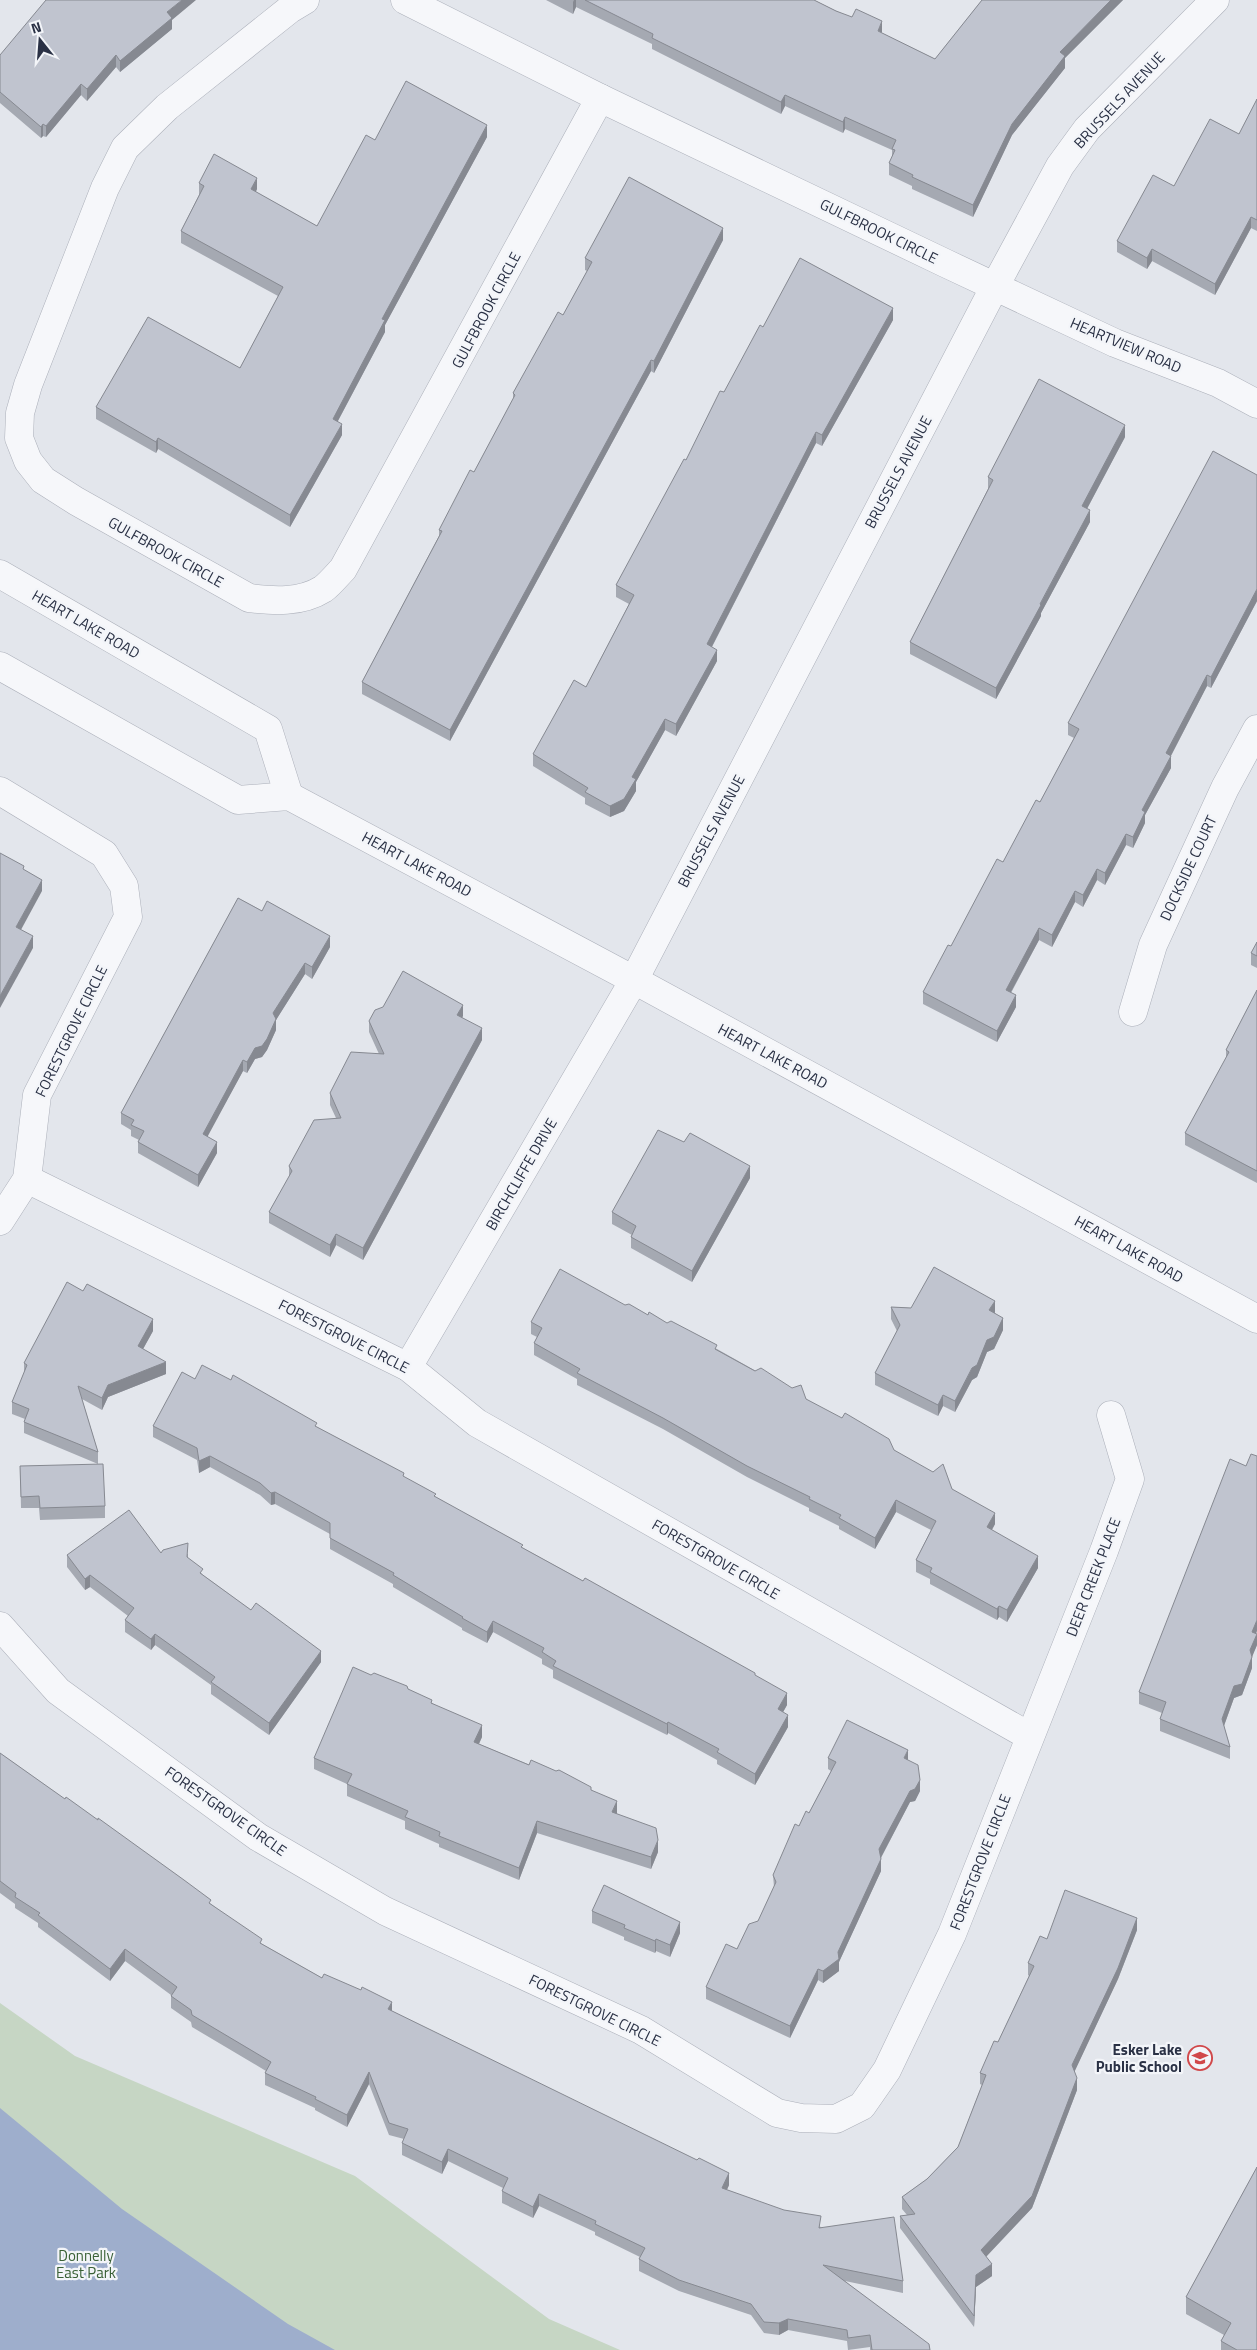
<svg xmlns="http://www.w3.org/2000/svg" width="1257" height="2350" viewBox="0 0 1257 2350" font-family="'Titillium Web',sans-serif">
<rect width="100%" height="100%" fill="#e3e6ec"/>
<polygon fill="#c6d6c4" points="0,2003 75,2056 355,2176 549,2319 620,2350 0,2350"/>
<polygon fill="#9eaecc" points="0,2108 122,2209 288,2324 335,2350 0,2350"/>
<g fill="none" stroke-linecap="round" stroke-linejoin="round">
<defs>
<g id="minor">
<path d="M305 0 290 9 167 107 125 148 105 188 28 385 20 413 19 438 28 461 43 480 76 501 249 598C273 601 301 603 323 589 330 584 337 575 343 569L600 98"/>
<polyline points="405,0 600,98 945,263 1115,343 1218,383 1257,404"/>
<polyline points="0,791 104,854 124,886 128,917 37,1095 27,1179 0,1221"/>
<polyline points="1133,1012 1153,945 1225,788 1257,729"/>
<polyline points="27,1179 408,1367 477,1423 1029,1736"/>
<polyline points="408,1367 634,980 995,286 1060,166 1087,129 1215,0"/>
<polyline points="0,1626 58,1691 258,1837 385,1911 641,2030 777,2113 801,2118 836,2119 862,2106 887,2070 952,1934 1104,1551 1130,1479 1111,1415"/>
</g>
<g id="tertiary">
<polyline points="0,574 268,729 289,796"/>
<polyline points="0,666 238,800 289,796 634,980 1257,1319"/>
</g>
</defs>
<use href="#minor" stroke="#acb0ba" stroke-width="29"/>
<use href="#tertiary" stroke="#acb0ba" stroke-width="29"/>
<use href="#minor" stroke="#f6f7fa" stroke-width="28"/>
<use href="#tertiary" stroke="#f6f7fa" stroke-width="28"/>
</g>
<g fill="#a5a9b2">
<polygon points="546,0 814,0 935,59 982,0 1123,0 1065,58 1065,68 1012,135 973,217 912,189 912,186 889,175 889,163 892,157 892,150 845,129 843,133 785,106 781,114 652,49 652,44 576,7 573,14"/>
<polygon points="172,20 172,29 120,72 116,67 87,101 81,95 46,137 43,136 41,138 0,103 0,55"/>
<polygon points="1257,99 1257,231 1251,228 1215,295 1152,261 1147,269 1117,252 1117,241 1174,186 1239,134"/>
<polygon points="487,137 385,325 385,332 338,421 342,435 290,527 158,449 156,453 96,419 96,407 240,368 278,296 181,243 181,231 199,195 199,183 257,189 256,192 317,226 375,140"/>
<polygon points="723,240 654,373 651,371 450,741 362,694 362,682 439,536 439,530 474,472 513,399 513,393 563,315 587,271 585,270 585,258"/>
<polygon points="893,320 822,446 816,443 712,647 717,661 676,736 665,730 636,782 636,791 624,811 610,817 585,804 585,798 533,766 533,754 586,687 629,604 616,597 616,585 724,392 763,327"/>
<polygon points="1125,437 1087,509 1090,522 1041,613 1041,616 996,699 910,654 910,642 988,489 988,477"/>
<polygon points="1257,475 1257,601 1211,688 1207,686 1171,756 1171,768 1145,815 1145,823 1133,848 1126,845 1105,885 1097,880 1083,907 1075,902 1052,947 1039,940 1011,993 1016,1007 997,1042 923,1004 923,992 1003,862 1040,802 1074,738 1068,735 1068,723"/>
<polygon points="238,898 330,947 312,979 305,974 276,1020 276,1030 267,1050 262,1057 255,1059 247,1073 243,1071 207,1136 217,1153 198,1187 138,1153 138,1142 139,1140 131,1136 131,1130 121,1124 121,1113"/>
<polygon points="1257,942 1257,968 1251,965 1251,953"/>
<polygon points="1257,990 1257,1183 1185,1145 1185,1133 1226,1059 1226,1050"/>
<polygon points="463,1016 462,1017 482,1040 363,1260 336,1245 330,1257 269,1223 269,1212 289,1177 289,1166 336,1118 330,1105 330,1093 379,1054 369,1032 369,1021"/>
<polygon points="750,1178 692,1282 631,1248 631,1237 632,1235 612,1224 612,1212"/>
<polygon points="625,1305 648,1315 717,1349 806,1399 894,1450 952,1489 995,1524 992,1530 1038,1568 1007,1622 999,1617 997,1620 930,1584 930,1579 916,1572 916,1560 931,1530 896,1512 875,1549 839,1529 839,1526 809,1511 809,1508 747,1477 663,1429 577,1385 577,1379 534,1355 534,1343 537,1337 531,1334 531,1322"/>
<polygon points="891,1307 995,1312 995,1313 1003,1330 994,1349 987,1352 977,1377 972,1380 955,1412 943,1406 938,1416 875,1385 875,1373 897,1331 891,1319"/>
<polygon points="153,1331 143,1349 166,1374 108,1397 102,1410 82,1399 98,1452 98,1464 24,1433 24,1422 25,1419 12,1414 12,1402 24,1373 24,1363"/>
<polygon points="195,1379 317,1427 404,1477 436,1497 523,1548 755,1675 787,1705 783,1712 788,1727 755,1785 717,1764 717,1760 668,1733 667,1735 553,1678 553,1670 542,1664 542,1659 493,1632 487,1643 462,1630 462,1628 393,1587 393,1584 330,1549 330,1534 275,1504 271,1505 260,1495 210,1467 199,1473 197,1460 153,1437 153,1426"/>
<polygon points="20,1466 105,1506 105,1518 40,1520 39,1508 21,1508"/>
<polygon points="1246,1466 1257,1645 1252,1656 1252,1668 1242,1695 1234,1698 1224,1726 1230,1747 1230,1759 1160,1731 1160,1719 1162,1713 1139,1704 1139,1692"/>
<polygon points="161,1553 188,1554 188,1558 203,1575 321,1662 269,1735 211,1694 211,1685 155,1645 151,1650 125,1632 125,1620 128,1616 90,1587 85,1590 67,1567 67,1555"/>
<polygon points="371,1675 408,1689 432,1703 482,1737 479,1744 591,1790 658,1852 651,1869 537,1833 519,1880 439,1847 439,1844 405,1829 405,1821 347,1796 347,1784 314,1769 314,1758"/>
<polygon points="0,1753 211,1904 262,1944 322,1978 392,2011 729,2185 727,2190 821,2227 903,2281 903,2293 845,2281 930,2350 870,2350 870,2347 848,2350 847,2341 788,2330 779,2335 764,2333 751,2315 679,2291 639,2271 639,2259 640,2257 595,2235 595,2232 539,2206 533,2218 502,2203 502,2191 503,2188 448,2161 442,2174 402,2155 402,2143 404,2139 389,2135 369,2084 347,2127 315,2110 315,2108 265,2085 265,2073 266,2071 192,2027 191,2022 171,2008 171,1995 125,1961 110,1981 38,1927 38,1923 15,1908 15,1904 0,1893"/>
<polygon points="828,1758 908,1760 920,1791 915,1801 910,1802 881,1858 881,1871 839,1962 839,1971 823,1983 818,1980 790,2038 706,1999 706,1987 737,1949 758,1921 774,1887 773,1875 799,1826 809,1813 831,1771 828,1769"/>
<polygon points="592,1911 680,1933 670,1957 656,1951 655,1953 624,1940 624,1937 592,1923"/>
<polygon points="1137,1930 1118,1979 1074,2072 1077,2090 1032,2208 986,2257 992,2276 976,2287 974,2327 900,2228 900,2216 907,2215 902,2209 902,2197 927,2179 958,2147 982,2085 980,2084 980,2073 998,2042 1029,1976 1028,1975 1028,1963 1047,1939"/>
<polygon points="1257,2167 1257,2350 1221,2350 1221,2341 1224,2335 1186,2314 1186,2297"/>
</g>
<g fill="#868991">
<polygon points="182,0 196,0 172,20 172,29 120,72 120,61 167,12"/>
<polygon points="574,0 576,0 576,7 573,14 573,2"/>
<polygon points="1111,0 1123,0 1065,58 1065,68 1012,135 973,217 973,205 1012,124 1060,52"/>
<polygon points="882,21 882,33 878,31"/>
<polygon points="116,55 116,67 87,101 87,89"/>
<polygon points="81,84 81,95 46,137 46,126"/>
<polygon points="785,95 785,106 781,114 781,102"/>
<polygon points="845,117 845,129 843,133 843,122"/>
<polygon points="43,124 43,136 41,138 41,127"/>
<polygon points="487,125 487,137 385,325 385,332 333,430 333,419 382,319"/>
<polygon points="257,178 257,189 251,200 251,189"/>
<polygon points="1251,217 1251,228 1215,295 1215,284"/>
<polygon points="723,228 723,240 654,373 654,361"/>
<polygon points="1152,249 1152,261 1147,269 1147,258"/>
<polygon points="893,308 893,320 822,446 822,435"/>
<polygon points="651,360 651,371 450,741 450,730"/>
<polygon points="342,424 342,435 290,527 290,515"/>
<polygon points="1125,425 1125,437 1082,518 1082,506"/>
<polygon points="816,432 816,443 707,656 707,644"/>
<polygon points="158,438 158,449 156,453 156,442"/>
<polygon points="1090,510 1090,522 1041,613 1041,616 996,699 996,688"/>
<polygon points="1257,589 1257,601 1211,688 1211,677"/>
<polygon points="717,650 717,661 676,736 676,724"/>
<polygon points="1207,675 1207,686 1166,765 1166,753"/>
<polygon points="665,719 665,730 636,782 636,791 624,811 610,817 610,806 632,777"/>
<polygon points="1171,756 1171,768 1145,815 1145,823 1133,848 1133,837 1142,810"/>
<polygon points="1126,834 1126,845 1105,885 1105,873"/>
<polygon points="1097,869 1097,880 1083,907 1083,895"/>
<polygon points="42,880 42,891 16,939 16,927"/>
<polygon points="1075,891 1075,902 1052,947 1052,935"/>
<polygon points="1039,928 1039,940 1006,1001 1006,990"/>
<polygon points="33,936 33,948 0,1008 0,996"/>
<polygon points="330,936 330,947 312,979 312,967"/>
<polygon points="305,963 305,974 276,1020 276,1030 267,1050 262,1057 255,1059 247,1073 247,1062 273,1013"/>
<polygon points="1016,995 1016,1007 997,1042 997,1031"/>
<polygon points="463,1005 463,1016 457,1026 457,1015"/>
<polygon points="482,1028 482,1040 363,1260 363,1248"/>
<polygon points="243,1060 243,1071 203,1145 203,1134"/>
<polygon points="217,1142 217,1153 198,1187 198,1175"/>
<polygon points="750,1166 750,1178 692,1282 692,1271"/>
<polygon points="336,1234 336,1245 330,1257 330,1245"/>
<polygon points="995,1301 995,1312 989,1322 989,1310"/>
<polygon points="1003,1318 1003,1330 994,1349 987,1352 977,1377 972,1380 955,1412 955,1401 987,1340"/>
<polygon points="153,1319 153,1331 138,1358 138,1346"/>
<polygon points="166,1362 166,1374 108,1397 102,1410 102,1398 108,1385"/>
<polygon points="943,1395 943,1406 938,1416 938,1405"/>
<polygon points="210,1456 210,1467 199,1473 199,1461"/>
<polygon points="275,1492 275,1504 271,1505 271,1493"/>
<polygon points="896,1500 896,1512 875,1549 875,1538"/>
<polygon points="995,1513 995,1524 987,1538 987,1527"/>
<polygon points="1038,1556 1038,1568 1007,1622 1007,1610"/>
<polygon points="90,1575 90,1587 85,1590 85,1579"/>
<polygon points="999,1606 999,1617 997,1620 997,1609"/>
<polygon points="1257,1620 1257,1631 1252,1644 1252,1632"/>
<polygon points="493,1621 493,1632 487,1643 487,1632"/>
<polygon points="155,1634 155,1645 151,1650 151,1639"/>
<polygon points="1257,1634 1257,1645 1250,1662 1250,1650"/>
<polygon points="321,1651 321,1662 269,1735 269,1723"/>
<polygon points="1252,1657 1252,1668 1242,1695 1234,1698 1222,1731 1222,1719 1234,1686"/>
<polygon points="787,1693 787,1705 778,1721 778,1709"/>
<polygon points="788,1715 788,1727 755,1785 755,1774"/>
<polygon points="668,1722 668,1733 667,1735 667,1724"/>
<polygon points="482,1725 482,1737 474,1754 474,1742"/>
<polygon points="908,1750 908,1762 904,1758"/>
<polygon points="920,1780 920,1791 915,1801 910,1802 879,1861 879,1849 910,1791"/>
<polygon points="617,1801 617,1813 612,1824 612,1812"/>
<polygon points="537,1821 537,1833 519,1880 519,1868"/>
<polygon points="658,1840 658,1852 651,1869 651,1857"/>
<polygon points="881,1859 881,1871 839,1962 839,1971 823,1983 823,1971 838,1952"/>
<polygon points="1137,1918 1137,1930 1118,1979 1072,2077 1072,2065"/>
<polygon points="680,1922 680,1933 670,1957 670,1945"/>
<polygon points="656,1939 656,1951 655,1953 655,1941"/>
<polygon points="125,1949 125,1961 110,1981 110,1969"/>
<polygon points="818,1969 818,1980 790,2038 790,2026"/>
<polygon points="392,2002 392,2014 388,2009"/>
<polygon points="369,2072 369,2084 347,2127 347,2115"/>
<polygon points="1077,2078 1077,2090 1032,2208 981,2262 981,2250"/>
<polygon points="448,2149 448,2161 442,2174 442,2162"/>
<polygon points="729,2173 729,2185 722,2200 722,2188"/>
<polygon points="539,2194 539,2206 533,2218 533,2207"/>
<polygon points="992,2264 992,2276 976,2287 974,2327 974,2316 976,2275"/>
<polygon points="788,2319 788,2330 779,2335 779,2323"/>
</g>
<g fill="#c0c4cf" stroke="#868991">
<polygon points="46,0 182,0 167,12 172,18 120,61 116,55 87,89 81,84 46,126 43,124 41,127 0,92 0,55"/>
<polygon points="585,0 814,0 836,11 852,17 856,9 882,21 878,31 935,59 982,0 1111,0 1060,52 1065,56 1012,124 973,205 912,177 913,175 889,163 895,150 892,149 896,140 845,117 843,122 785,95 781,102 652,38 653,34"/>
<polygon points="406,81 487,125 382,319 385,320 333,419 342,424 290,515 158,438 156,442 96,407 148,317 240,368 283,287 181,231 204,186 199,183 214,154 257,178 251,189 317,226 366,135 375,140"/>
<polygon points="1257,99 1257,220 1251,217 1215,284 1152,249 1147,258 1117,241 1153,175 1174,186 1210,119 1239,134"/>
<polygon points="629,177 723,228 654,361 651,360 450,730 362,682 442,531 439,530 470,470 474,472 515,395 513,393 558,312 563,315 592,262 585,258"/>
<polygon points="800,258 893,308 822,435 816,432 707,644 717,650 676,724 665,719 632,777 636,779 624,799 610,806 585,792 588,788 533,754 574,680 586,687 634,595 616,585 684,459 686,460 720,391 724,392 760,325 763,327"/>
<polygon points="1039,379 1125,425 1082,506 1090,510 1040,604 1041,605 996,688 910,642 993,480 988,477"/>
<polygon points="1213,451 1257,475 1257,589 1211,677 1207,675 1166,753 1171,756 1142,810 1145,812 1133,837 1126,834 1105,873 1097,869 1083,895 1075,891 1052,935 1039,928 1006,990 1016,995 997,1031 923,992 948,945 951,946 997,859 1003,862 1036,800 1040,802 1079,729 1068,723"/>
<polygon points="0,853 24,866 23,869 42,880 16,927 33,936 0,996"/>
<polygon points="238,898 262,911 267,901 330,936 312,967 305,963 273,1013 276,1019 267,1039 262,1046 255,1048 247,1062 243,1060 203,1134 217,1142 198,1175 138,1142 144,1131 131,1125 134,1120 121,1113"/>
<polygon points="1257,942 1257,956 1251,953"/>
<polygon points="403,971 463,1005 457,1015 482,1028 363,1248 336,1234 330,1245 269,1212 292,1171 289,1166 314,1120 341,1118 330,1093 351,1052 384,1054 369,1021 375,1010 383,1007"/>
<polygon points="1257,990 1257,1171 1185,1133 1229,1052 1226,1050"/>
<polygon points="658,1130 684,1142 690,1133 750,1166 692,1271 631,1237 636,1226 612,1212"/>
<polygon points="934,1267 995,1301 989,1310 1003,1318 994,1337 987,1340 977,1365 972,1368 955,1401 943,1395 938,1405 875,1373 900,1325 891,1307 911,1308"/>
<polygon points="560,1269 625,1305 629,1304 648,1315 649,1312 667,1323 671,1321 717,1345 715,1349 755,1371 761,1368 792,1388 801,1385 806,1399 842,1418 845,1413 889,1439 894,1450 933,1472 943,1464 952,1489 995,1513 987,1527 1038,1556 1007,1610 999,1606 997,1609 930,1572 932,1568 916,1560 936,1521 896,1500 875,1538 839,1518 841,1515 809,1499 810,1497 747,1466 663,1418 577,1373 580,1369 534,1343 542,1328 531,1322"/>
<polygon points="67,1282 83,1291 87,1284 153,1319 138,1346 166,1362 108,1385 102,1398 78,1386 98,1452 24,1422 29,1409 12,1402 27,1365 24,1363"/>
<polygon points="202,1365 231,1380 233,1375 317,1423 315,1426 404,1473 403,1476 436,1494 434,1496 523,1545 521,1547 583,1581 585,1578 755,1673 755,1675 787,1693 778,1709 788,1715 755,1774 717,1752 719,1749 668,1722 667,1724 553,1666 556,1661 542,1652 544,1648 493,1621 487,1632 462,1618 463,1617 393,1575 394,1573 330,1538 330,1523 275,1492 271,1493 260,1483 210,1456 199,1461 197,1448 153,1426 182,1372 195,1379"/>
<polygon points="1251,1454 1257,1456 1257,1620 1252,1632 1257,1634 1250,1650 1252,1657 1242,1684 1234,1686 1222,1719 1230,1747 1160,1719 1166,1702 1139,1692 1230,1459 1246,1466"/>
<polygon points="103,1464 105,1506 40,1508 39,1496 21,1497 20,1466"/>
<polygon points="129,1510 161,1553 163,1550 188,1543 187,1557 203,1569 200,1573 251,1610 256,1603 321,1651 269,1723 211,1682 215,1677 155,1634 151,1639 125,1620 134,1608 90,1575 85,1579 67,1555"/>
<polygon points="353,1667 371,1675 374,1673 407,1686 408,1689 432,1700 431,1703 482,1725 474,1742 529,1765 531,1760 556,1771 559,1770 591,1787 591,1790 617,1801 612,1812 656,1828 658,1840 651,1857 537,1821 519,1868 439,1836 440,1832 405,1817 408,1811 347,1784 352,1774 314,1758"/>
<polygon points="847,1720 908,1750 904,1758 918,1765 920,1780 915,1789 910,1791 879,1849 881,1859 838,1952 839,1959 823,1971 818,1969 790,2026 706,1987 726,1944 737,1949 749,1924 758,1921 776,1882 773,1875 795,1824 799,1826 806,1811 809,1813 836,1762 828,1758"/>
<polygon points="0,1753 65,1799 66,1797 98,1820 98,1818 184,1880 211,1900 209,1903 262,1939 260,1943 322,1978 324,1974 361,1990 362,1987 392,2002 388,2009 697,2160 699,2158 729,2173 722,2188 784,2210 821,2216 819,2228 894,2217 903,2281 823,2265 929,2344 930,2350 872,2350 870,2335 848,2338 847,2330 788,2319 779,2323 764,2322 751,2304 679,2280 639,2259 645,2248 595,2224 596,2221 539,2194 533,2207 502,2191 508,2178 448,2149 442,2162 402,2143 408,2129 389,2123 369,2072 347,2115 315,2099 316,2097 265,2073 271,2062 192,2015 191,2010 171,1996 177,1987 125,1949 110,1969 38,1915 40,1913 15,1897 16,1893 0,1881"/>
<polygon points="604,1885 680,1922 670,1945 656,1939 655,1941 624,1928 625,1925 592,1911"/>
<polygon points="1065,1890 1137,1918 1118,1968 1072,2065 1077,2078 1032,2196 981,2250 992,2264 976,2275 974,2316 900,2216 915,2214 902,2197 927,2179 958,2147 986,2075 980,2073 994,2041 998,2042 1034,1966 1028,1963 1040,1936 1047,1939"/>
<polygon points="1257,2167 1257,2350 1237,2350 1221,2341 1231,2323 1186,2297"/>
</g>
<defs>
<symbol id="school-ring" viewBox="-11 -11 22 22"><circle r="9.5" fill="#f3f5f9" stroke="#d1484a" stroke-width="1.5"/><path d="M0-5L7-2L0 1L-7-2ZM-4 1L0 2.5L4 1V4Q0 6-4 4Z" fill="#d1484a"/></symbol>
</defs>
<g fill-rule="evenodd">
<use href="#school-ring" x="1186" y="2044" width="28" height="28"/>
</g>
<g text-anchor="middle" dominant-baseline="central" stroke-width="4.5" stroke-linejoin="round" paint-order="stroke">
<g font-size="15" fill="#2a3145" stroke="#f3f5f9">
<text transform="translate(1119 100) rotate(-47)">BRUSSELS AVENUE</text>
<text transform="translate(879 231) rotate(26)">GULFBROOK CIRCLE</text>
<text transform="translate(486 310) rotate(-62)">GULFBROOK CIRCLE</text>
<text transform="translate(1126 345) rotate(23)">HEARTVIEW ROAD</text>
<text transform="translate(898 472) rotate(-62)">BRUSSELS AVENUE</text>
<text transform="translate(166 552) rotate(29)">GULFBROOK CIRCLE</text>
<text transform="translate(86 624) rotate(30)">HEART LAKE ROAD</text>
<text transform="translate(711 831) rotate(-62)">BRUSSELS AVENUE</text>
<text transform="translate(417 864) rotate(28)">HEART LAKE ROAD</text>
<text transform="translate(1188 868) rotate(-65)">DOCKSIDE COURT</text>
<text transform="translate(71 1031) rotate(-64)">FORESTGROVE CIRCLE</text>
<text transform="translate(773 1056) rotate(28)">HEART LAKE ROAD</text>
<text transform="translate(521 1174) rotate(-60)">BIRCHCLIFFE DRIVE</text>
<text transform="translate(1129 1249) rotate(29)">HEART LAKE ROAD</text>
<text transform="translate(344 1336) rotate(27)">FORESTGROVE CIRCLE</text>
<text transform="translate(716 1559) rotate(30)">FORESTGROVE CIRCLE</text>
<text transform="translate(1093 1577) rotate(-69)">DEER CREEK PLACE</text>
<text transform="translate(226 1811) rotate(35)">FORESTGROVE CIRCLE</text>
<text transform="translate(980 1862) rotate(-69)">FORESTGROVE CIRCLE</text>
<text transform="translate(595 2010) rotate(26)">FORESTGROVE CIRCLE</text>
</g>
<g font-size="15" font-weight="bold" fill="#2a3145" stroke="#f3f5f9" text-anchor="end">
<text x="1182" y="2049">Esker Lake<tspan x="1182" dy="17">Public School</tspan></text>
</g>
<g font-size="15" fill="#3a6137" stroke="#f3f5f9">
<text x="86" y="2255">Donnelly<tspan x="86" dy="17">East Park</tspan></text>
</g>
</g>
<g transform="translate(40 40) rotate(343)" stroke="#f3f5f9" stroke-width="4" paint-order="stroke">
<path d="M0-4L9 19L0 12L-9 19Z" fill="#2a3145"/>
<text y="-8" font-size="14" font-weight="bold" text-anchor="middle" fill="#2a3145">N</text>
</g>
</svg>
